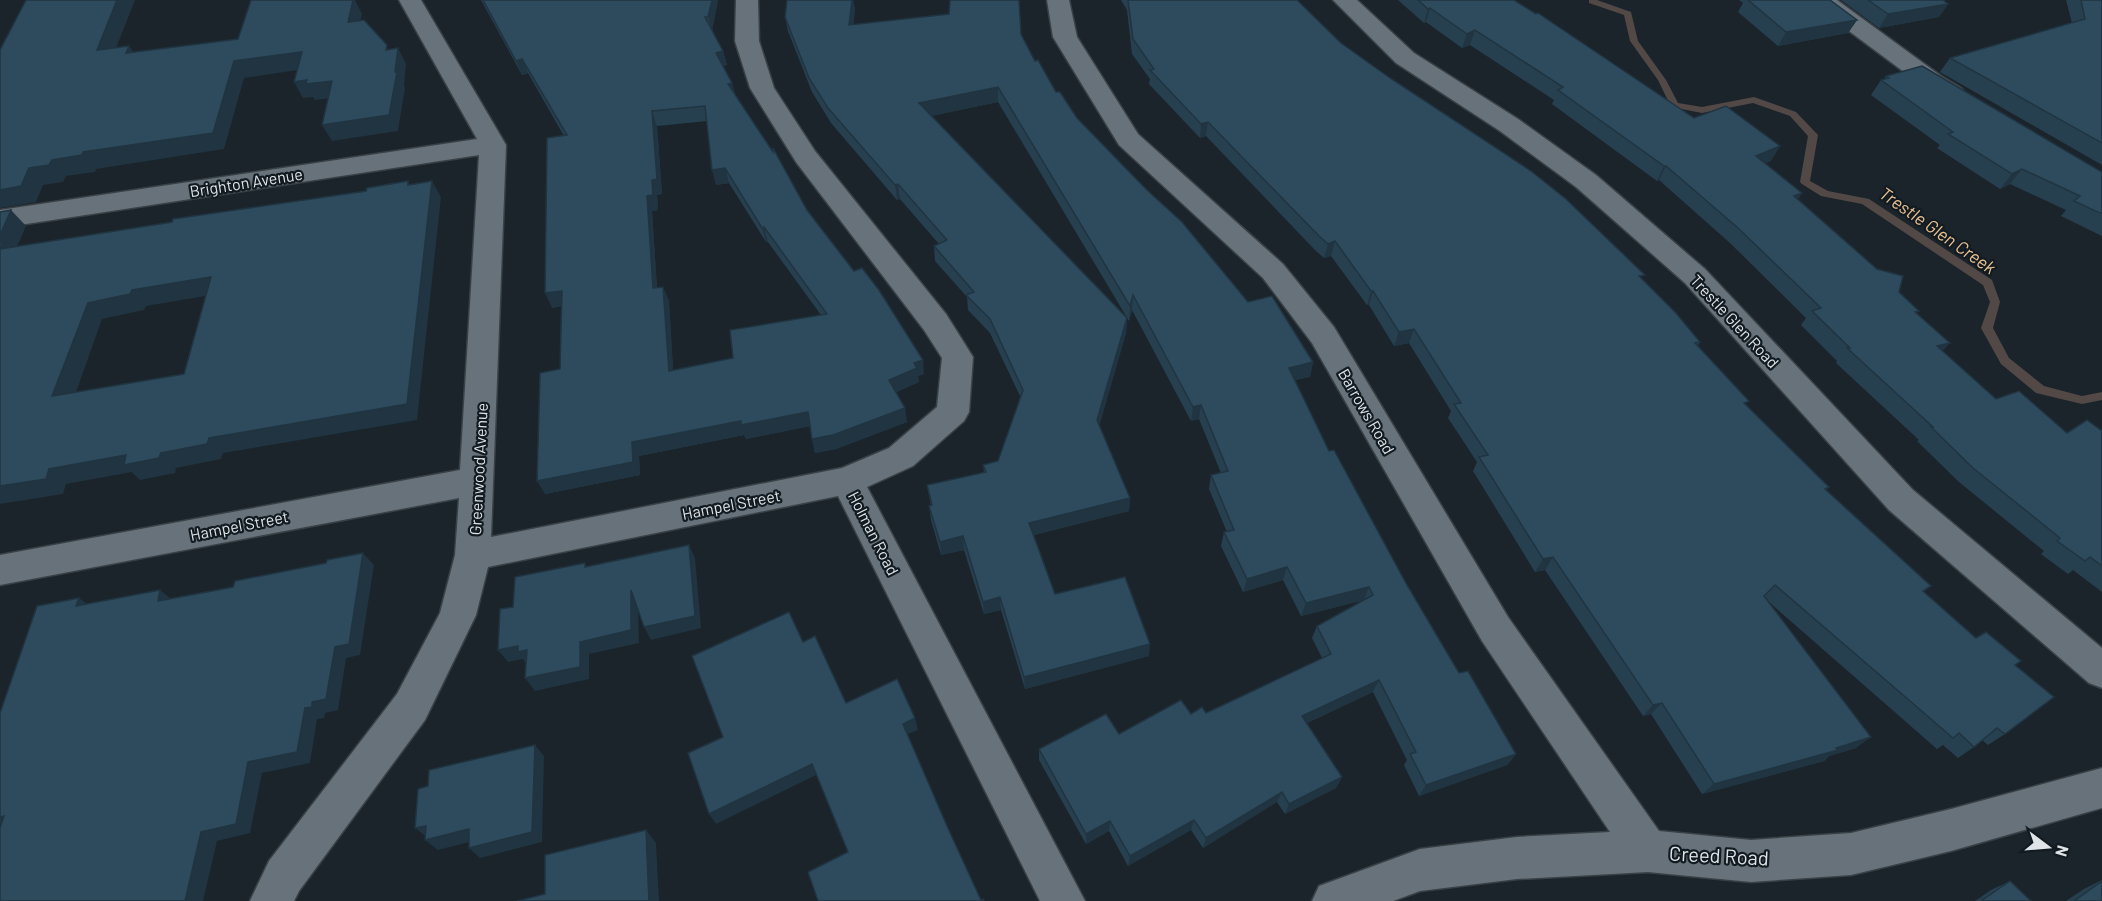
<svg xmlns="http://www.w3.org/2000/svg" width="2102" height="901" viewBox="0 0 2102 901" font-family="Barlow,sans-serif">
<rect width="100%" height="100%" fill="#1b242a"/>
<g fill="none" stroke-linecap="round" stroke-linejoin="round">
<polygon fill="#524946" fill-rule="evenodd" points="1589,0 1597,0 1631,12 1638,41 1666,80 1678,103 1702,107 1754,97 1796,112 1818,135 1810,181 1828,191 1869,199 1992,280 2000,302 1993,328 2009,358 2044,386 2082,396 2102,392 2102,400 2082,404 2036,393 2001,364 1981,328 1990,302 1983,285 1862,204 1821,196 1802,184 1800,182 1808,136 1790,116 1753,103 1702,113 1671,107 1658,80 1630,41 1624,15 1589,3"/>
<defs>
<g id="minor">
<polygon points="399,0 421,0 506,145 491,537 842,468 889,448 937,407 942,358 924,330 796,162 750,88 735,41 736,0 758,0 759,41 774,88 815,151 946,314 973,357 969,412 964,421 913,466 867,487 1085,901 1040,901 838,496 488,567 476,615 425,720 299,891 294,901 250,901 269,861 397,694 440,613 455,555 459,498 0,585 0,555 460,470 479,155 0,228 0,210 477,139"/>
<polygon points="1047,0 1069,0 1077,37 1138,134 1283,264 1334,327 1508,617 1659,831 1751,840 1851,833 1951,809 2102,768 2102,808 1951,851 1851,875 1751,882 1648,872 1517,879 1420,891 1393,901 1312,901 1319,886 1420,849 1517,837 1610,832 1482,641 1312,343 1263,278 1119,145 1053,37"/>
<polygon points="1333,0 1357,0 1414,53 1518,119 1596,175 1705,269 1913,490 2102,648 2102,688 2089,683 1889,510 1685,283 1576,187 1500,131 1396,63"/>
<polygon points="1811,0 1837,0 1941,76 1961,88 1965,93 1961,98 1952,101 1943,98 1923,86 1814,5"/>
</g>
</defs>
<use href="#minor" stroke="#394146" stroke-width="3"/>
<use href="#minor" fill="#67727a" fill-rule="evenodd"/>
</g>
<g fill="#274050" fill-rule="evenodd">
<path d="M481 0H718L712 30 723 51 727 65 723 66 735 94 807 210 924 374 918 376 919 382 896 392 907 422 836 449 815 453 812 439 810 426 746 439 744 435 639 456 640 475 545 494 560 369 561 306 552 308 564 136 528 73 522 75ZM707 121 716 185 729 183 766 242H768L821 315 733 358 673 370 669 301 657 288 652 211 658 210 657 195 662 194 657 126Z"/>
<polygon points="787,0 853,0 855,10 853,25 1021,34 1035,61 1056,92 1077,118 1248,302 1313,362 1310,377 1295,380 1329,451 1459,673 1516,754 1507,765 1419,796 1404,765 1407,760 1373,692 1307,723 1342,777 1336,788 1285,814 1277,802 1203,848 1191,830 1128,866 1109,831 1086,844 1039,760 1039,749 1119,734 1191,714 1206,713 1322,658 1312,638 1317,626 1364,600 1301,616 1283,580 1243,592 1221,546 1224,532 1227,532 1209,489 1211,475 1221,473 1199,419 1191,421 1132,310 1129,321 998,102 931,116 1127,318 1126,333 1099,425 1130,498 1129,511 1034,535 1055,594 1149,656 1025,689 1001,610 984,614 964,550 941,555 931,520 929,506 931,506 927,485 984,473 983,465 998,461 1021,398 990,333 968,310 967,297 935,261 934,246 939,244 900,199 897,200 831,123 812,92 788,31 785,17"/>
<polygon points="1121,0 1297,0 1341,43 1642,280 1700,342 1698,345 1746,405 1829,487 1826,490 1931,586 1924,592 1976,638 2015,665 2005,734 1988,745 1982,740 1974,747 1958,758 1943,745 1937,749 1769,602 1856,748 1829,756 1824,761 1702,794 1651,714 1643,716 1545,570 1535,572 1473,471 1477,462 1448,418 1451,411 1409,343 1394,346 1369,305 1367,305 1331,256 1324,258 1315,250 1206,136 1200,138 1149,84 1150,79 1132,54 1127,10"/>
<polygon points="1398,0 1514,0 1694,118 1771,161 1765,163 1798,199 1899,292 1917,313 1943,351 1996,399 2067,433 2102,431 2102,592 2073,570 2068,574 2041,554 2044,551 1959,482 1917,441 1919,440 1836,363 1837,361 1801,325 1806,318 1730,243 1659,180 1657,181 1552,104 1554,100 1470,45 1462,48 1426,22 1424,23"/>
<polygon points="1739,0 1830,0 1857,20 1848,33 1778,46 1738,12 1743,3"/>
<polygon points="1841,0 1943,0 1948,4 1939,17 1879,28"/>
<polygon points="2066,0 2102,0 2102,165 1940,72 1950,58 2072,23"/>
<polygon points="1886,76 2102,172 2102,236 2061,216 2066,210 2010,184 2000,189 1937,148 1940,145 1871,95 1881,80 1884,79"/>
<polygon points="2102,880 2102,901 2066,901 2084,889"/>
<polygon points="2010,881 2031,901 1975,901 1991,890"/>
</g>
<g fill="#203441">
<polygon points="117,0 135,0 109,66 97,50"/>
<polygon points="351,0 355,0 362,14 356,38 348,22"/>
<polygon points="712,0 718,0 712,31 708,17"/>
<polygon points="852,0 853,0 855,10 852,40 849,25"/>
<polygon points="1948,4 1939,17 1879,28 1888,14"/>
<polygon points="1430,8 1426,22 1424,23 1428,9"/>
<polygon points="1857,20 1848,33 1778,46 1786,32"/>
<polygon points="1475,30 1470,45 1462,48 1467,34"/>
<polygon points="129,46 140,62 126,53"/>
<polygon points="398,48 406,64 404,85 405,88 398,131 332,141 322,125 395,72"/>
<polygon points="723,51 727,65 719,67 716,53"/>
<polygon points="302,52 311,68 244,78 224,149 96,169 95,172 66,176 63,182 43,185 36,202 0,208 0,190 29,168 52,160 83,152 234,61"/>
<polygon points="522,59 528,73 522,75 516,61"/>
<polygon points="307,80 332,81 341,97 315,100 313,97 303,98 294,82"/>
<polygon points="732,83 736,97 728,84"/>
<polygon points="998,87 998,102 920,118 919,103"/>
<polygon points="652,111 657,126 662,194 657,195 658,210 652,211 658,303 653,288 647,196 652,180"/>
<polygon points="1208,122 1206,136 1200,138 1201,124"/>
<polygon points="1780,146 1771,161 1747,171 1756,156"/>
<polygon points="1664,166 1666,166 1659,180 1657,181"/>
<polygon points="725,168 729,183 716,185 712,170"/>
<polygon points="2022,169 2010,184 2000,189 2012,174"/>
<polygon points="432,181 441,197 417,420 223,453 221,459 176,468 175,473 140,480 132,472 66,484 63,494 0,504 0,486 49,469 126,455 161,453 209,438"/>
<polygon points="898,184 900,199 897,200 895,185"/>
<polygon points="1802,193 1793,208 1794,196"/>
<polygon points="11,210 26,226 14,254 16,265 0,248 0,235"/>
<polygon points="764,227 768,242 766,242 762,228"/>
<polygon points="1335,241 1331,256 1324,258 1328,244"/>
<polygon points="211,277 223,293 146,306 144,310 102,319 69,412 52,396 88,303 132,290"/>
<polygon points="663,287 669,301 674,385 669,371"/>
<polygon points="562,291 568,305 552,308 545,293"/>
<polygon points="1371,291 1373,291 1369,305 1367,305"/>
<polygon points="1133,295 1132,310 1129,321 1130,306"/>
<polygon points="1127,318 1126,333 1097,434 1097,420"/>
<polygon points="1414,329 1409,343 1394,346 1399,332"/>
<polygon points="1950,343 1937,357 1937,346"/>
<polygon points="923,360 924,374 918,376 919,382 892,394 889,380 914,363"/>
<polygon points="1313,362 1310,377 1286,382 1289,368"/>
<polygon points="1201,405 1199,419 1191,421 1193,407"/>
<polygon points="905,408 907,422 836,449 815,453 812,439"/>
<polygon points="808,412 811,426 746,439 744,435 639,456 640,475 545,494 537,481 632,442 741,421"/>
<polygon points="1130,498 1129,511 1029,536 1029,523"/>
<polygon points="963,536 964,550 941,555 940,542"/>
<polygon points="689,545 695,558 701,628 651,640 644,627"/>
<polygon points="363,553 374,565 360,655 346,658 338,710 325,713 324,718 317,719 310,763 262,773 250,833 217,841 203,901 185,901 201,832 248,762 305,708 312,702 335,647"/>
<polygon points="1553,557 1545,570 1535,572 1543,559"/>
<polygon points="1287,567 1283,580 1243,592 1247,579"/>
<polygon points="1369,587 1364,600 1301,616 1306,603"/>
<polygon points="160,590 175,602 158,601"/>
<polygon points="631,590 638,603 639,643 589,654 589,679 535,691 525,678"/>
<polygon points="1000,597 1001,610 984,614 983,602"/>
<polygon points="79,598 95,610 76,606"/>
<polygon points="1150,644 1149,656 1025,689 1024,677"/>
<polygon points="518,646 527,650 527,665 523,659 508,662 498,650"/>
<polygon points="1379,680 1373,692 1297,727 1302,716"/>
<polygon points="1662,703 1651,714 1643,716 1653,705"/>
<polygon points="915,718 918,730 905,735 903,724"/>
<polygon points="1871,737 1856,748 1829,756 1824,761 1702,794 1714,784"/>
<polygon points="535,745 544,756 542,842 480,858 469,848"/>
<polygon points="1516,754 1507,765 1419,796 1426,785"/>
<polygon points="812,764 816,775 716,824 709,814"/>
<polygon points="1342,777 1336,788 1285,814 1289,804"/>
<polygon points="1282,792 1277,802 1203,848 1206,838"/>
<polygon points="4,816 0,831 0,817"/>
<polygon points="1194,820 1191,830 1128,866 1130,856"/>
<polygon points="1110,821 1109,831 1086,844 1086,834"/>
<polygon points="426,826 428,838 415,828"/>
<polygon points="469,829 481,839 438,850 425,840"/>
<polygon points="646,830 656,843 659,901 647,901"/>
</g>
<g fill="#2d4b5d" stroke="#203441" stroke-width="1.5" fill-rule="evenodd">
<polygon points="26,0 117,0 97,50 129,46 126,53 238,39 251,0 353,0 348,22 364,20 387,45 386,50 398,48 395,72 397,72 389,115 322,125 332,81 306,84 307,80 294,82 302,52 234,61 213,133 83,152 82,155 52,160 49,165 29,168 21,186 0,190 0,50"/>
<path d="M483 0H712L708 17H705L723 51 716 53 732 83 728 84 773 152V148L807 210 854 271 862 268 879 290 923 360 914 363 917 368 889 380 905 408 833 435 812 439 808 412 741 425V421L632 442 633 462 537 481 540 373 560 369 562 291 545 293 547 138 567 135 522 59 516 61ZM705 106 712 170 725 168 762 228 764 227 827 314 730 330 733 358 669 371 663 287 653 288 647 196 653 195 652 180 657 179 652 111Z"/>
<polygon points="787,0 852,0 849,25 949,14 950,0 1019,0 1021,34 1035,61 1038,60 1056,92 1060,92 1077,118 1147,190 1182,222 1248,302 1272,296 1313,362 1289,368 1329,451 1334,450 1407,585 1459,673 1468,671 1516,754 1426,785 1410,754 1416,752 1379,680 1302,716 1342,777 1289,804 1282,792 1206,838 1194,820 1130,856 1110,821 1086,834 1039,749 1106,714 1119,734 1181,700 1191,714 1202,707 1206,713 1331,654 1317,626 1373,595 1369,587 1306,603 1287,567 1247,579 1224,532 1234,530 1211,475 1228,471 1201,405 1193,407 1133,295 1130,306 998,87 919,103 1127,318 1097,420 1130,498 1029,523 1055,594 1125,577 1150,644 1024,677 1000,597 983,602 963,536 940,542 929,506 932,505 927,485 986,472 983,465 998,461 1023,390 990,319 966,295 974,292 934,246 947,240 898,184 895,185 828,108 809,78 785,17"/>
<polygon points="1128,0 1297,0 1341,43 1390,78 1531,171 1566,199 1645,275 1639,276 1676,313 1700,342 1695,343 1749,401 1744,403 1829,487 1825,489 1931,586 1923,591 1976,638 1986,632 2021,661 2015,665 2054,697 2005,734 1997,728 1974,747 1959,733 1953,738 1775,585 1764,596 1871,737 1836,748 1838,750 1714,784 1662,703 1653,705 1553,557 1543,559 1479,457 1488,455 1454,404 1461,403 1414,329 1399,332 1373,291 1371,291 1335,241 1328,244 1319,236 1208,122 1201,124 1150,70 1154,69 1133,39"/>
<polygon points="1418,0 1514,0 1536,14 1538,13 1694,118 1726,106 1780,146 1756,156 1802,193 1794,196 1877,269 1903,276 1899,292 1919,311 1915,312 1950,343 1937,346 1996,399 2019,391 2067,433 2087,420 2102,431 2102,566 2090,557 2085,561 2057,541 2060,538 1973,468 1931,427 1933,427 1847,348 1850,348 1812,311 1821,308 1738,228 1666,166 1664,166 1558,90 1563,87 1475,30 1467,34 1430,8 1428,9"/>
<polygon points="1748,0 1830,0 1857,20 1786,32"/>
<polygon points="1868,0 1943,0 1948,4 1888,14"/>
<polygon points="2081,0 2102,0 2102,143 1950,58 2085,19"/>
<polygon points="1922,66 2102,172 2102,214 2074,201 2080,196 2022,169 2012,174 1948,134 1953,132 1881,80 1889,78 1886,76"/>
<path d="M408 181V185L432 181 407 404 209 438 207 444 161 453 159 458 124 465 126 455 49 469 46 479 0 486V243H3L0 249 172 222 173 219 366 191 367 188ZM211 277 184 374 52 396 88 303 130 294 132 290Z"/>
<polygon points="11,210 0,235 0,212"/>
<polygon points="689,545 695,616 644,627 631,590 631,630 580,642 580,667 525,678 527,650 518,652 518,646 498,650 500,609 513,607 515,577 585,563 585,567"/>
<polygon points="363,553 349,644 335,647 326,699 312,702 312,707 305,708 297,752 248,762 236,824 201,832 185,901 0,901 0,828 4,816 0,817 0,713 37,606 79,598 76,606 160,590 158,601 233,587 235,581 326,563 327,560"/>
<polygon points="789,612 803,642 815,636 846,703 897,679 915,718 903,724 947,826 981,900 983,899 984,901 818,901 808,872 848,852 812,764 709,814 688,753 723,737 692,656"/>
<polygon points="535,745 532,832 469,848 469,829 425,840 426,826 415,828 418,789 428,786 429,770"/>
<polygon points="646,830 649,901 517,901 545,894 545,855"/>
<polygon points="2010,881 2031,901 1981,901"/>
<polygon points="2102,881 2102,901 2074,901"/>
</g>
<g text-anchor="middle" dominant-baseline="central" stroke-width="4.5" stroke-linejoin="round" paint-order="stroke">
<g font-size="16" fill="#dee4e8" stroke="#121b21">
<text transform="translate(246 182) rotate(-9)">Brighton Avenue</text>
<text transform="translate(1735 321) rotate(47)">Trestle Glen Road</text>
<text transform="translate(1367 411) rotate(60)">Barrows Road</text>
<text transform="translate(478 469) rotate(-87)">Greenwood Avenue</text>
<text transform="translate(731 504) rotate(-11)">Hampel Street</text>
<text transform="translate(239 525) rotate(-11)">Hampel Street</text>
<text transform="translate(874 533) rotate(63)">Holman Road</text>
</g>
<g font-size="18" font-style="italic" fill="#e9c191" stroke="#121b21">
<text transform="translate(1938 230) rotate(35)">Trestle Glen Creek</text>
</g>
<g font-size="20" fill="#dee4e8" stroke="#121b21">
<text transform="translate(1719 855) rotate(3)">Creed Road</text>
</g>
</g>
<g transform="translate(2048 847) rotate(106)" stroke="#121b21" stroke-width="4.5" paint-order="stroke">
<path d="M0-4.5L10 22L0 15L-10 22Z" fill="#dee4e8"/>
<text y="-9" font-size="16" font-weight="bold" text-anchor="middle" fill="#dee4e8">N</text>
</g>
</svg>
